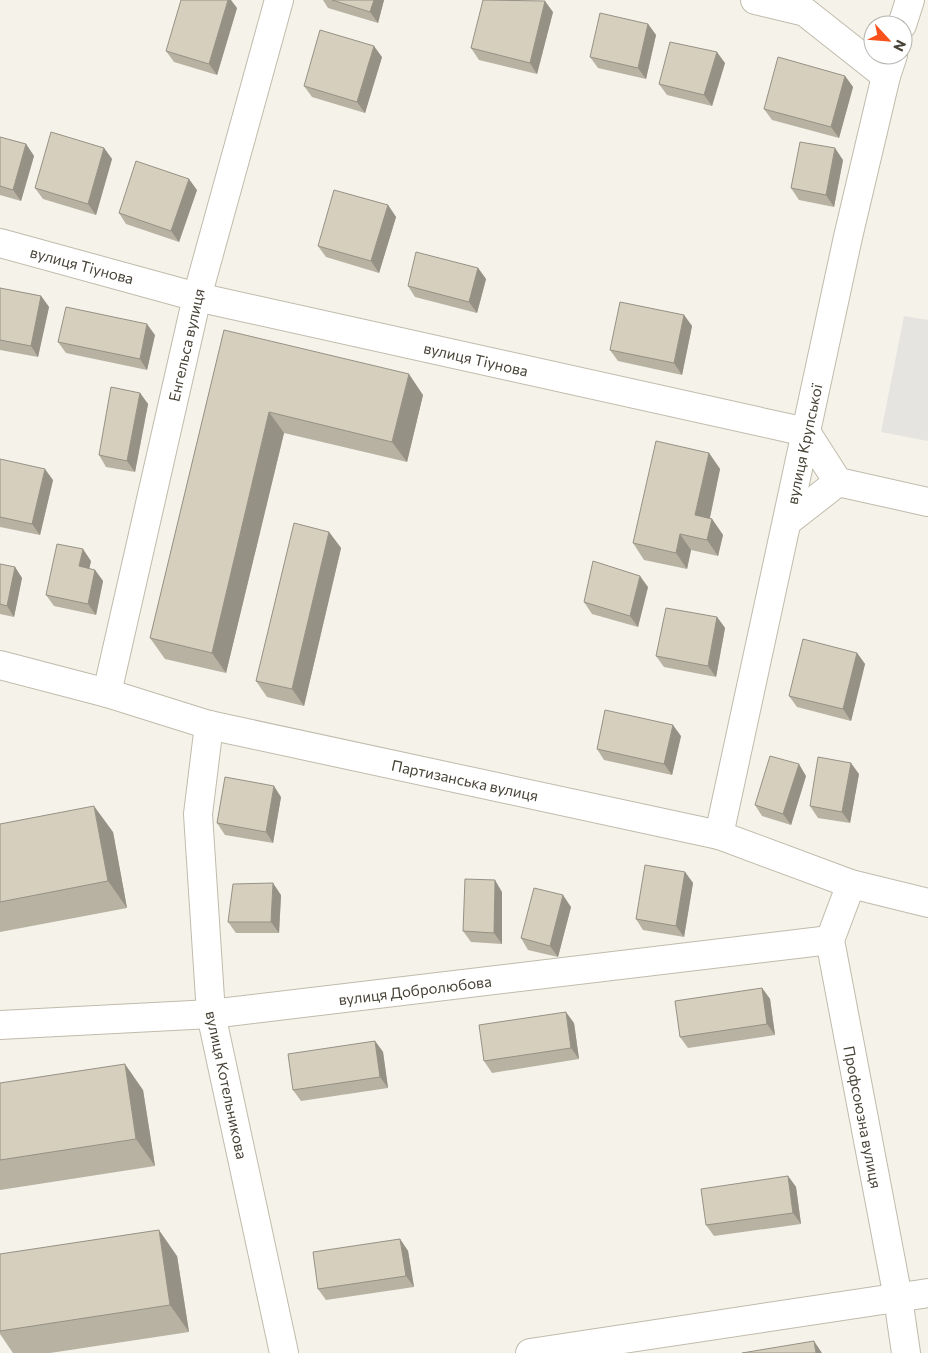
<svg xmlns="http://www.w3.org/2000/svg" width="928" height="1353" viewBox="0 0 928 1353" font-family="Commissioner,sans-serif">
<rect width="100%" height="100%" fill="#f4f2e9"/>
<polygon fill="#e6e4e0" points="904,316 928,320 928,441 881,432"/>
<g fill="none" stroke-linecap="round" stroke-linejoin="round">
<defs>
<g id="minor">
<polyline points="755,0 805,12 886,76"/>
<polyline points="902,25 910,0"/>
<polyline points="0,243 197,297 806,432 838,482 928,502"/>
<polyline points="788,521 838,482"/>
<polyline points="107,693 197,297 279,0"/>
<polyline points="209,725 198,814 211,1014 284,1353"/>
<polyline points="719,835 848,237 886,76 893,55"/>
<polyline points="851,884 830,940 898,1298 906,1353"/>
<polyline points="0,1025 211,1014 830,940"/>
<polyline points="530,1353 928,1293"/>
</g>
<polyline id="tertiary" points="0,665 107,693 209,725 719,835 851,884 928,903"/>
</defs>
<use href="#minor" stroke="#c0bbab" stroke-width="30"/>
<use href="#tertiary" stroke="#c0bbab" stroke-width="30"/>
<use href="#minor" stroke="#fff" stroke-width="28"/>
<use href="#tertiary" stroke="#fff" stroke-width="28"/>
</g>
<g fill="#b8b2a3">
<polygon points="323,0 384,0 378,23 328,8"/>
<polygon points="237,8 217,75 174,62 166,51"/>
<polygon points="553,12 537,74 479,60 471,48"/>
<polygon points="648,24 656,35 646,79 598,68 590,57"/>
<polygon points="382,57 365,113 312,97 304,86"/>
<polygon points="725,63 712,106 667,95 659,84"/>
<polygon points="845,76 853,87 839,138 772,120 764,109"/>
<polygon points="0,137 26,144 34,156 21,201 0,195"/>
<polygon points="104,148 112,159 96,215 43,199 35,188"/>
<polygon points="843,160 834,207 799,200 791,188"/>
<polygon points="197,190 179,242 126,224 119,213"/>
<polygon points="388,205 396,217 379,273 326,257 318,246"/>
<polygon points="478,268 486,279 477,313 415,297 408,286"/>
<polygon points="0,288 41,296 49,307 38,357 0,350"/>
<polygon points="684,315 692,326 682,375 618,361 610,350"/>
<polygon points="224,330 423,395 407,462 284,433 226,673 165,659 150,638"/>
<polygon points="155,335 147,370 66,353 58,342"/>
<polygon points="140,393 148,404 135,472 106,467 99,455"/>
<polygon points="709,453 720,469 710,518 712,519 723,535 718,556 691,550 687,569 644,560 633,543"/>
<polygon points="0,459 53,480 40,535 0,527"/>
<polygon points="329,532 341,548 304,706 267,697 256,681"/>
<polygon points="91,561 89,569 95,570 103,581 96,615 54,606 46,595"/>
<polygon points="0,564 15,567 22,578 14,617 0,614"/>
<polygon points="648,587 638,627 592,614 584,602"/>
<polygon points="717,617 725,628 716,677 664,667 656,656"/>
<polygon points="857,653 865,664 851,721 797,707 789,696"/>
<polygon points="681,736 672,775 604,760 597,749"/>
<polygon points="859,774 850,823 818,818 810,806"/>
<polygon points="806,776 791,825 762,816 755,805"/>
<polygon points="281,797 273,843 225,835 217,823"/>
<polygon points="0,824 113,832 127,908 0,932"/>
<polygon points="685,872 693,883 684,937 643,930 636,919"/>
<polygon points="502,892 502,944 471,942 463,931"/>
<polygon points="281,895 279,933 236,933 228,922"/>
<polygon points="571,907 558,957 528,950 521,938"/>
<polygon points="762,988 770,999 775,1035 688,1048 680,1037"/>
<polygon points="574,1023 579,1059 492,1073 484,1061"/>
<polygon points="375,1041 383,1052 388,1088 301,1101 293,1090"/>
<polygon points="0,1083 143,1090 155,1166 0,1190"/>
<polygon points="788,1176 796,1187 801,1224 714,1236 706,1225"/>
<polygon points="400,1239 408,1251 414,1287 326,1300 318,1289"/>
<polygon points="0,1254 177,1256 189,1332 50,1353 13,1353 0,1334"/>
</g>
<g fill="#969185">
<polygon points="228,0 231,0 237,8 217,75 209,64"/>
<polygon points="374,0 384,0 378,23 370,12"/>
<polygon points="545,1 553,12 537,74 530,63"/>
<polygon points="648,24 656,35 646,79 638,68"/>
<polygon points="374,46 382,57 365,113 357,102"/>
<polygon points="717,52 725,63 712,106 704,95"/>
<polygon points="845,76 853,87 839,138 831,127"/>
<polygon points="26,144 34,156 21,201 13,190"/>
<polygon points="104,148 112,159 96,215 88,204"/>
<polygon points="835,148 843,160 834,207 826,195"/>
<polygon points="189,179 197,190 179,242 171,231"/>
<polygon points="388,205 396,217 379,273 371,261"/>
<polygon points="478,268 486,279 477,313 469,302"/>
<polygon points="41,296 49,307 38,357 31,346"/>
<polygon points="684,315 692,326 682,375 674,363"/>
<polygon points="147,324 155,335 147,370 140,359"/>
<polygon points="409,374 423,395 407,462 392,442"/>
<polygon points="140,393 148,404 135,472 127,461"/>
<polygon points="269,412 284,433 226,673 212,653"/>
<polygon points="709,453 720,469 707,531 695,515"/>
<polygon points="45,469 53,480 40,535 32,524"/>
<polygon points="712,519 723,535 718,556 707,540"/>
<polygon points="329,532 341,548 304,706 292,689"/>
<polygon points="680,534 691,550 687,569 676,553"/>
<polygon points="83,549 91,561 87,578 79,566"/>
<polygon points="15,567 22,578 14,617 7,606"/>
<polygon points="95,570 103,581 96,615 88,604"/>
<polygon points="640,576 648,587 638,627 630,616"/>
<polygon points="717,617 725,628 716,677 708,666"/>
<polygon points="857,653 865,664 851,721 843,709"/>
<polygon points="673,725 681,736 672,775 664,764"/>
<polygon points="851,763 859,774 850,823 842,812"/>
<polygon points="799,764 806,776 791,825 783,814"/>
<polygon points="274,786 281,797 273,843 266,832"/>
<polygon points="94,806 113,832 127,908 108,881"/>
<polygon points="685,872 693,883 684,937 676,926"/>
<polygon points="495,880 502,892 502,944 494,933"/>
<polygon points="273,883 281,895 279,933 271,922"/>
<polygon points="563,895 571,907 558,957 550,946"/>
<polygon points="762,988 770,999 775,1035 767,1024"/>
<polygon points="566,1012 574,1023 579,1059 571,1048"/>
<polygon points="375,1041 383,1052 388,1088 380,1077"/>
<polygon points="125,1064 143,1090 155,1166 136,1139"/>
<polygon points="788,1176 796,1187 801,1224 793,1213"/>
<polygon points="159,1230 177,1256 189,1332 170,1305"/>
<polygon points="400,1239 408,1251 414,1287 406,1276"/>
<polygon points="814,1341 822,1353 816,1353"/>
</g>
<g fill="#d6cfbe" stroke="#969185">
<polygon points="181,0 228,0 209,64 166,51"/>
<polygon points="332,0 374,0 370,12"/>
<polygon points="483,0 545,1 530,63 471,48"/>
<polygon points="600,13 648,24 638,68 590,57"/>
<polygon points="320,30 374,46 357,102 304,86"/>
<polygon points="670,42 717,52 704,95 659,84"/>
<polygon points="778,57 845,76 831,127 764,109"/>
<polygon points="51,132 104,148 88,204 35,188"/>
<polygon points="0,137 26,144 13,190 0,186"/>
<polygon points="800,142 835,148 826,195 791,188"/>
<polygon points="136,161 189,179 171,231 119,213"/>
<polygon points="334,190 388,205 371,261 318,246"/>
<polygon points="416,252 478,268 469,302 408,286"/>
<polygon points="0,288 41,296 31,346 0,340"/>
<polygon points="620,302 684,315 674,363 610,350"/>
<polygon points="66,307 147,324 140,359 58,342"/>
<polygon points="224,330 409,374 392,442 269,412 212,653 150,638"/>
<polygon points="111,387 140,393 127,461 99,455"/>
<polygon points="656,441 709,453 695,515 712,519 707,540 680,534 676,553 633,543"/>
<polygon points="0,459 45,469 32,524 0,517"/>
<polygon points="294,523 329,532 292,689 256,681"/>
<polygon points="57,544 83,549 79,566 95,570 88,604 46,595"/>
<polygon points="593,561 640,576 630,616 584,602"/>
<polygon points="0,564 15,567 7,606 0,604"/>
<polygon points="666,608 717,617 708,666 656,656"/>
<polygon points="803,639 857,653 843,709 789,696"/>
<polygon points="605,710 673,725 664,764 597,749"/>
<polygon points="770,756 799,764 783,814 755,805"/>
<polygon points="818,757 851,763 842,812 810,806"/>
<polygon points="225,777 274,786 266,832 217,823"/>
<polygon points="94,806 108,881 0,902 0,824"/>
<polygon points="645,865 685,872 676,926 636,919"/>
<polygon points="465,879 495,880 494,933 463,931"/>
<polygon points="273,883 271,922 228,922 233,884"/>
<polygon points="534,888 563,895 550,946 521,938"/>
<polygon points="762,988 767,1024 680,1037 675,1001"/>
<polygon points="566,1012 571,1048 484,1061 479,1025"/>
<polygon points="375,1041 380,1077 293,1090 288,1054"/>
<polygon points="125,1064 136,1139 0,1160 0,1083"/>
<polygon points="788,1176 793,1213 706,1225 701,1189"/>
<polygon points="159,1230 170,1305 0,1331 0,1254"/>
<polygon points="400,1239 406,1276 318,1289 313,1252"/>
<polygon points="814,1341 816,1353 742,1353"/>
</g>
<g text-anchor="middle" dominant-baseline="central" stroke-width="4" stroke-linejoin="round" paint-order="stroke">
<g font-size="15" fill="#484337" stroke="#fff">
<text transform="translate(82 265) rotate(15)">вулиця Тіунова</text>
<text transform="translate(186 345) rotate(-77)">Енгельса вулиця</text>
<text transform="translate(476 359) rotate(13)">вулиця Тіунова</text>
<text transform="translate(804 444) rotate(-78)">вулиця Крупської</text>
<text transform="translate(465 780) rotate(12)">Партизанська вулиця</text>
<text transform="translate(415 990) rotate(-7)">вулиця Добролюбова</text>
<text transform="translate(227 1085) rotate(78)">вулиця Котельникова</text>
<text transform="translate(863 1117) rotate(79)">Профсоюзна вулиця</text>
</g>
</g>
<g transform="translate(888 40) rotate(116)"><circle r="24" fill="#ffffff" stroke="#b6b4af"/>
<path d="M0-4L9 19L0 12L-9 19Z" fill="#f9511b"/>
<text y="-8" font-size="14" font-weight="bold" text-anchor="middle" fill="#484337">N</text>
</g>
</svg>
